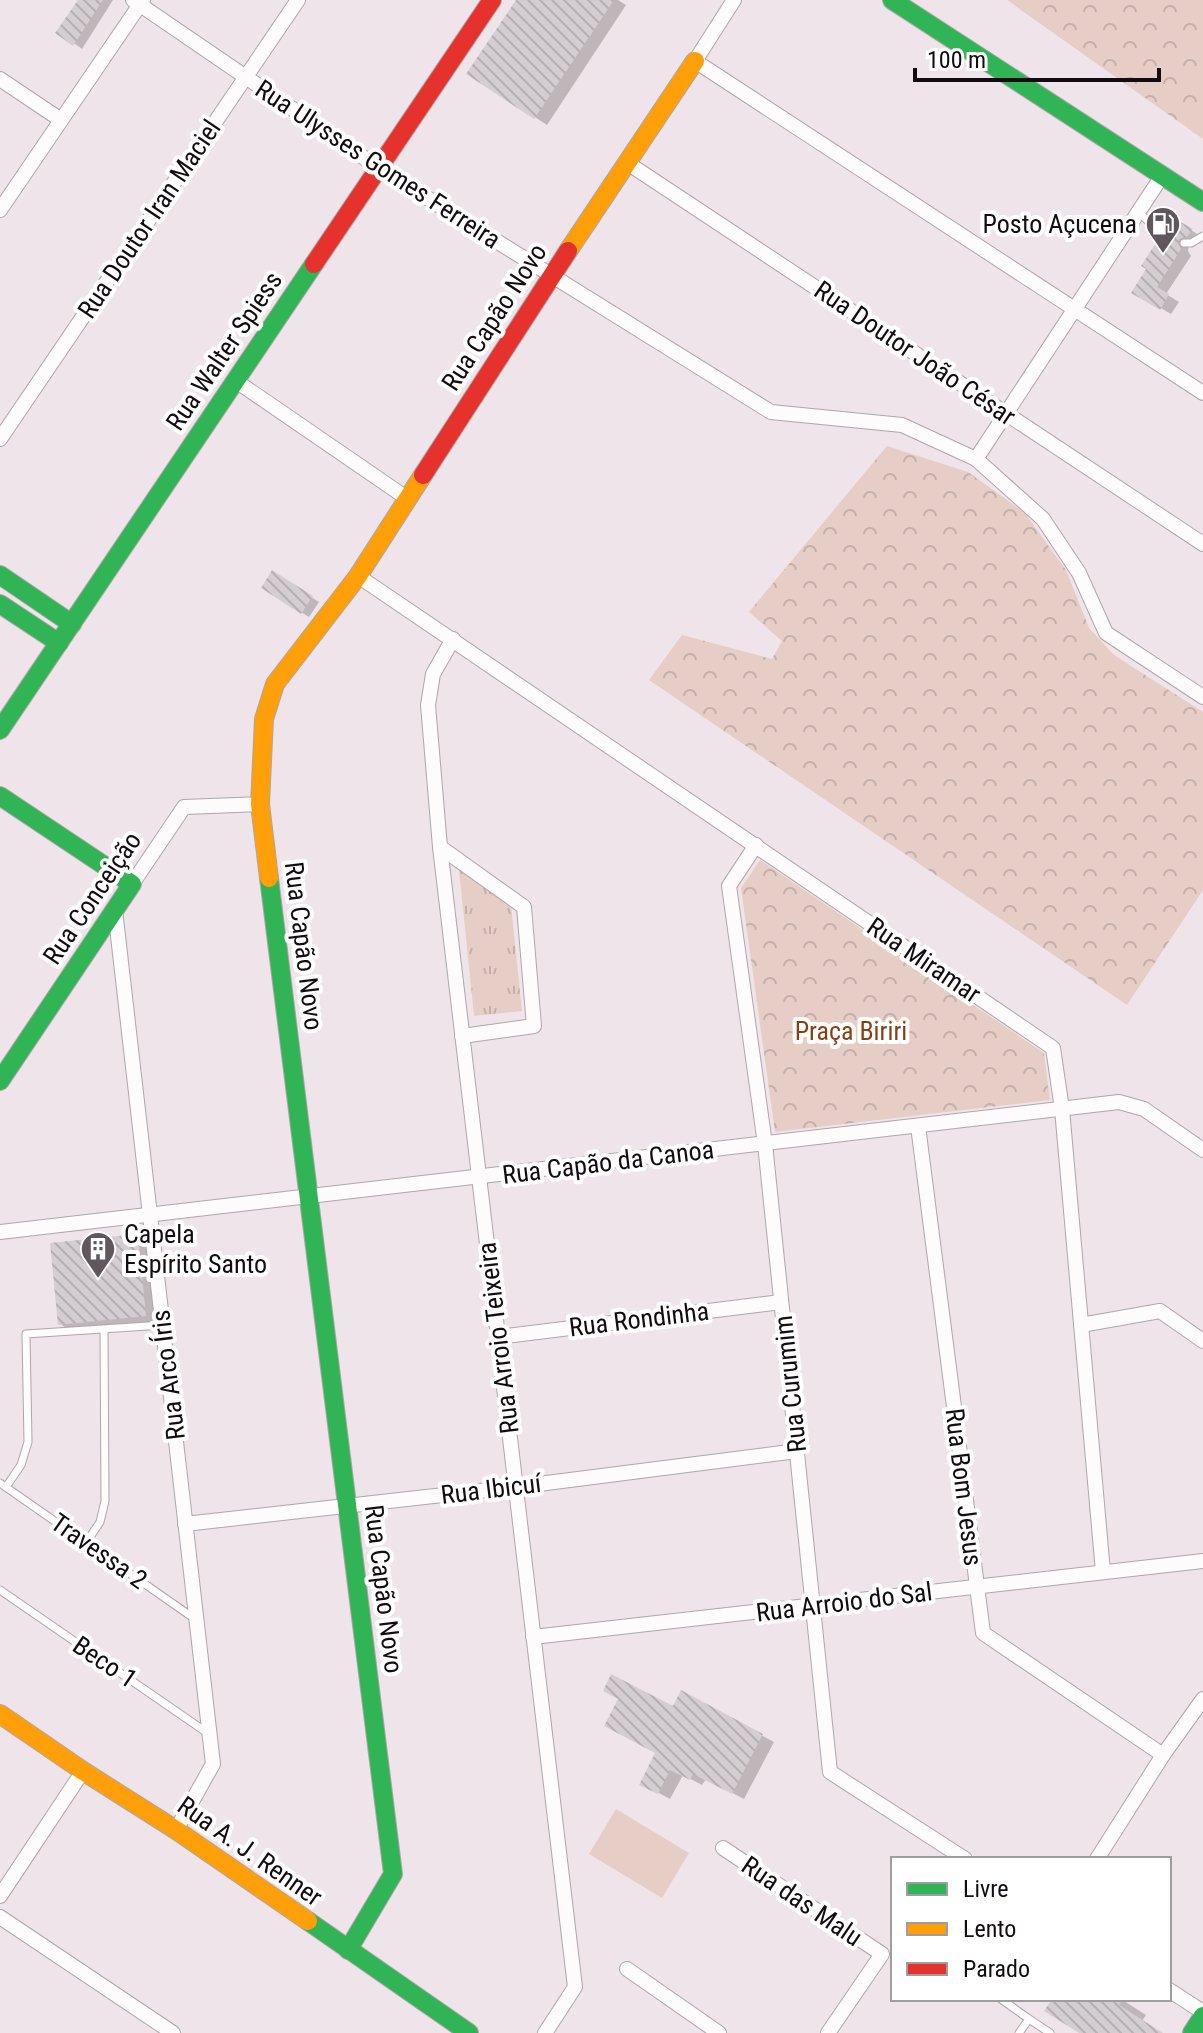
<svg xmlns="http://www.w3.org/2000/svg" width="1203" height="2033" viewBox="0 0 1203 2033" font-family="'Roboto Condensed',sans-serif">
<defs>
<pattern id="forest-crowns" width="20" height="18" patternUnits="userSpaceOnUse" patternTransform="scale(2)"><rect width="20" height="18" fill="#e6cec6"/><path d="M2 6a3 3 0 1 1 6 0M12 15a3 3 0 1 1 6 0" fill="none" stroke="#c4b0a9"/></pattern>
<pattern id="park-tufts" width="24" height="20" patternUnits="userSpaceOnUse" patternTransform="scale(2)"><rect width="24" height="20" fill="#e6cec6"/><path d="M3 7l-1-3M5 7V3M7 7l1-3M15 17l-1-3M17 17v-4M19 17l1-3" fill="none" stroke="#c4b0a9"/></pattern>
<pattern id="building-back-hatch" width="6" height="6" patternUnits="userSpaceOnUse" patternTransform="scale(2)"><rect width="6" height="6" fill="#d4cdd2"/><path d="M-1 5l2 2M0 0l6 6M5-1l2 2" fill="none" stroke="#b5afb3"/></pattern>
</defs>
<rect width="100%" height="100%" fill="#efe4e9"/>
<polygon fill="#e6cec6" points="616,1809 689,1853 662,1898 589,1854"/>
<g fill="url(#forest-crowns)">
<polygon points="1007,0 1203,0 1203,139"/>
<polygon points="887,446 968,472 1024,512 1066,570 1089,628 1114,655 1203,712 1203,890 1127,1005 649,680 682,635 772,659 782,641 749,612"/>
<polygon points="760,860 1044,1053 1050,1100 775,1132 741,888"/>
</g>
<polygon fill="url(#park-tufts)" points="459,870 511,905 522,1011 474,1016"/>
<g fill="#0003">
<polygon points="80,0 113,0 82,49 58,32"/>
<polygon points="518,0 618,0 626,5 547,125 469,74"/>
<polygon points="1173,219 1202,237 1189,245 1188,251 1191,256 1166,294 1179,302 1171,314 1134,292 1169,238"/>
<polygon points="273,573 319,602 309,617 263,588"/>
<polygon points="138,1236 154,1246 162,1325 76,1334 60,1324"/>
<polygon points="682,1693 774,1742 744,1799 706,1779 702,1785 683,1775 670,1799 642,1784 658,1753 674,1709"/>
<polygon points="1054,1999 1121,1999 1146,2015 1142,2021 1161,2033 1082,2033"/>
</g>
<g fill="url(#building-back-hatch)">
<polygon points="78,0 103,0 73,46 55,33"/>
<polygon points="516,0 614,0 534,119 466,74"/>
<polygon points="1172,217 1193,229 1188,236 1179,239 1178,244 1181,249 1157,287 1169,294 1160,310 1131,293 1146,269 1141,266 1159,238 1163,239 1167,237 1168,232 1166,227"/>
<polygon points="272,570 313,596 301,614 261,588"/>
<polygon points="138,1234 146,1316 58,1325 50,1243"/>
<polygon points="611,1674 673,1706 681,1690 763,1734 732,1794 693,1774 690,1780 670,1770 658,1794 639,1785 655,1753 604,1726 618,1699 603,1691"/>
<polygon points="1052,1999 1123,1999 1119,2005 1163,2033 1079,2033 1044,2011"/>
</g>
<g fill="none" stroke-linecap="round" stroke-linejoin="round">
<defs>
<g id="lane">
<polyline points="1138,212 1162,233"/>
<polyline points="1184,243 1191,243 1203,236"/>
<polyline points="0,1483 195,1619"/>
<polyline points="6,1487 21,1465 28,1442 26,1334 163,1325"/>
<polyline points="86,1543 100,1522 105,1501 104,1330"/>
<polyline points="0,1590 209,1734"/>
<polyline points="1001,1999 1029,2019 1019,2033"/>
<polyline points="1029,2019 1050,2033"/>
</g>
<g id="street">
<polyline points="133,0 379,168 771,412 902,425 976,459 1043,519 1079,573 1106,633 1203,697"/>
<polyline points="734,0 695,61 1203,393"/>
<polyline points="0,79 61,120"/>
<polyline points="626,162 1203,544"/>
<polyline points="0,210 143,0"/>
<polyline points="236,381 408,499"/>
<polyline points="0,439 298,0"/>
<polyline points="976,459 1162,176"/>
<polyline points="358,576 1053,1048 1062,1109 1103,1572"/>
<polyline points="453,639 433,674 428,705 440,847 575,1987 545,2033"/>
<polyline points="756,845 729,886 765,1144 830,1772 965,1859"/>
<polyline points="440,847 524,907 534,1026 462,1036"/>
<polyline points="132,884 184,807 260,804"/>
<polyline points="115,910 213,1764 176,1830"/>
<polyline points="918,1126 983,1633 1163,1755"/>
<polyline points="0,1232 1119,1102 1144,1109 1203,1150"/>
<polyline points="1081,1325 1160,1311 1203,1341"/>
<polyline points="498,1337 781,1302"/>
<polyline points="185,1524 515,1487 797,1451"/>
<polyline points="533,1637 1203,1561"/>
<polyline points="723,1848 882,1954 828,2033"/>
<polyline points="1097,1859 1163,1755 1203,1699"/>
<polyline points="0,1896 83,1771"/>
<polyline points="0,1917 173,2033"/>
<polyline points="627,1969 719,2033"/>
<polyline points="1169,1990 1203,2012"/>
</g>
<g id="fast">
<polyline points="892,0 1203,202"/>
<polyline points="0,575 72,624"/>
<polyline points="0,604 59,643"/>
<polyline points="0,730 314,264"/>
<polyline points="0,796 132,884 0,1081"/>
<polyline points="269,878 393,1874 348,1950"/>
<polyline points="308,1921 469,2033"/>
<polyline points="1192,2033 1203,2016"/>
</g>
<g id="slow">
<polyline points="568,251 695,61"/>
<polyline points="269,878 260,804 264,719 275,684 358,576 423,475"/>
<polyline points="0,1714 83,1771 176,1830 308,1921"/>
</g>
<g id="jam">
<polyline points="314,264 492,0"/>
<polyline points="423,475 568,251"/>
</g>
</defs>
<use href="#lane" stroke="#afa6aa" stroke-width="9"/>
<use href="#street" stroke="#afa6aa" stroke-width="16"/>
<use href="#fast" stroke="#afa6aa" stroke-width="20"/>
<use href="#slow" stroke="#afa6aa" stroke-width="20"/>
<use href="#jam" stroke="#afa6aa" stroke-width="20"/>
<use href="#lane" stroke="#fdfbfc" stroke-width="7"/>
<use href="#street" stroke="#fdfbfc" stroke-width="14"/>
<use href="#fast" stroke="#30b455" stroke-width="18"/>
<use href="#slow" stroke="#ff9f0a" stroke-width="18"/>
<use href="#jam" stroke="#e5322d" stroke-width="18"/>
</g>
<defs>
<symbol id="fuel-pin" viewBox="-11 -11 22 30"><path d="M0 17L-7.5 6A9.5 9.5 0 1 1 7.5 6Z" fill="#5f575b" stroke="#fff"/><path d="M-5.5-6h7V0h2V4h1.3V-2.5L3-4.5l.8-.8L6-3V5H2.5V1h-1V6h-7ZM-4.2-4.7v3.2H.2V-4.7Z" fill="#fff"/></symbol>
<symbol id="building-pin" viewBox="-11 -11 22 30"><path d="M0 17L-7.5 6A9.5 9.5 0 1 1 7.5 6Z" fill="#5f575b" stroke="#fff"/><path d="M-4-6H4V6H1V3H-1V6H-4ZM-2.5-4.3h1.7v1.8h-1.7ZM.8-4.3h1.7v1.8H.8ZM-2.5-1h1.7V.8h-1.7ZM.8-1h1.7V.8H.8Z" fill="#fff"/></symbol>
</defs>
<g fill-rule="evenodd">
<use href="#fuel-pin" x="1143" y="204" width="40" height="54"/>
<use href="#building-pin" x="78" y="1229" width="40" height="54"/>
</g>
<g text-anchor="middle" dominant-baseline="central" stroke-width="8" stroke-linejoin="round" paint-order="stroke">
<g font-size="26" fill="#120b0f" stroke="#fff">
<text transform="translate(378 164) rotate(33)">Rua Ulysses Gomes Ferreira</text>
<text transform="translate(149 219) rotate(-56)">Rua Doutor Iran Maciel</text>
<text transform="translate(494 317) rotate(-57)">Rua Capão Novo</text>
<text transform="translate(224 351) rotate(-56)">Rua Walter Spiess</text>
<text transform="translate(915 353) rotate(34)">Rua Doutor João César</text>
<text transform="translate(92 898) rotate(-56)">Rua Conceição</text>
<text transform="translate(304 946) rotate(83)">Rua Capão Novo</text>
<text transform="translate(924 960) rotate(34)">Rua Miramar</text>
<text transform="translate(608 1162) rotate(-7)">Rua Capão da Canoa</text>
<text transform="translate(639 1319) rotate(-7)">Rua Rondinha</text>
<text transform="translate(498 1338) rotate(-97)">Rua Arroio Teixeira</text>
<text transform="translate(168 1375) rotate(-97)">Rua Arco Íris</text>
<text transform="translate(790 1384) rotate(-96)">Rua Curumim</text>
<text transform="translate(964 1487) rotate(83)">Rua Bom Jesus</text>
<text transform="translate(491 1489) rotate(-7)">Rua Ibicuí</text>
<text transform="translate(99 1551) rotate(35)">Travessa 2</text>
<text transform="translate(384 1589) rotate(83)">Rua Capão Novo</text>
<text transform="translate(844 1602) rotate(-7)">Rua Arroio do Sal</text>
<text transform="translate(105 1662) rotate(34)">Beco 1</text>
<text transform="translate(250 1851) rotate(35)">Rua A. J. Renner</text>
<text transform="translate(802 1901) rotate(34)">Rua das Malu</text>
</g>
<g font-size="26" fill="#120b0f" stroke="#fff" text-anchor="end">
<text x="1137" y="224">Posto Açucena</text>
<text x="124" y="1234" text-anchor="start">Capela<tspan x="124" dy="30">Espírito Santo</tspan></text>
</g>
<g font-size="26" fill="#834016" stroke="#fff">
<text x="851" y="1031">Praça Biriri</text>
</g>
</g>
<rect x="891" y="1857" width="280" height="144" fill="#ffffff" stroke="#a09d9f" stroke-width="2"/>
<rect x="907" y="1883" width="40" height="12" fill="#30b455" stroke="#a09d9f" stroke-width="2"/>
<text x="963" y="1897" font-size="24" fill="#120b0f">Livre</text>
<rect x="907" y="1923" width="40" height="12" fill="#ff9f0a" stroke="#a09d9f" stroke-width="2"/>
<text x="963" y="1937" font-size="24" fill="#120b0f">Lento</text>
<rect x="907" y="1963" width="40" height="12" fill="#e5322d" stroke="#a09d9f" stroke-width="2"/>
<text x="963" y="1977" font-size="24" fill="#120b0f">Parado</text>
<path d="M915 68v12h244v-12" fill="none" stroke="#120b0f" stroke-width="4"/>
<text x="927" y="68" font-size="24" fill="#120b0f" stroke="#ffffff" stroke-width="6" paint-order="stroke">100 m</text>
</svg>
